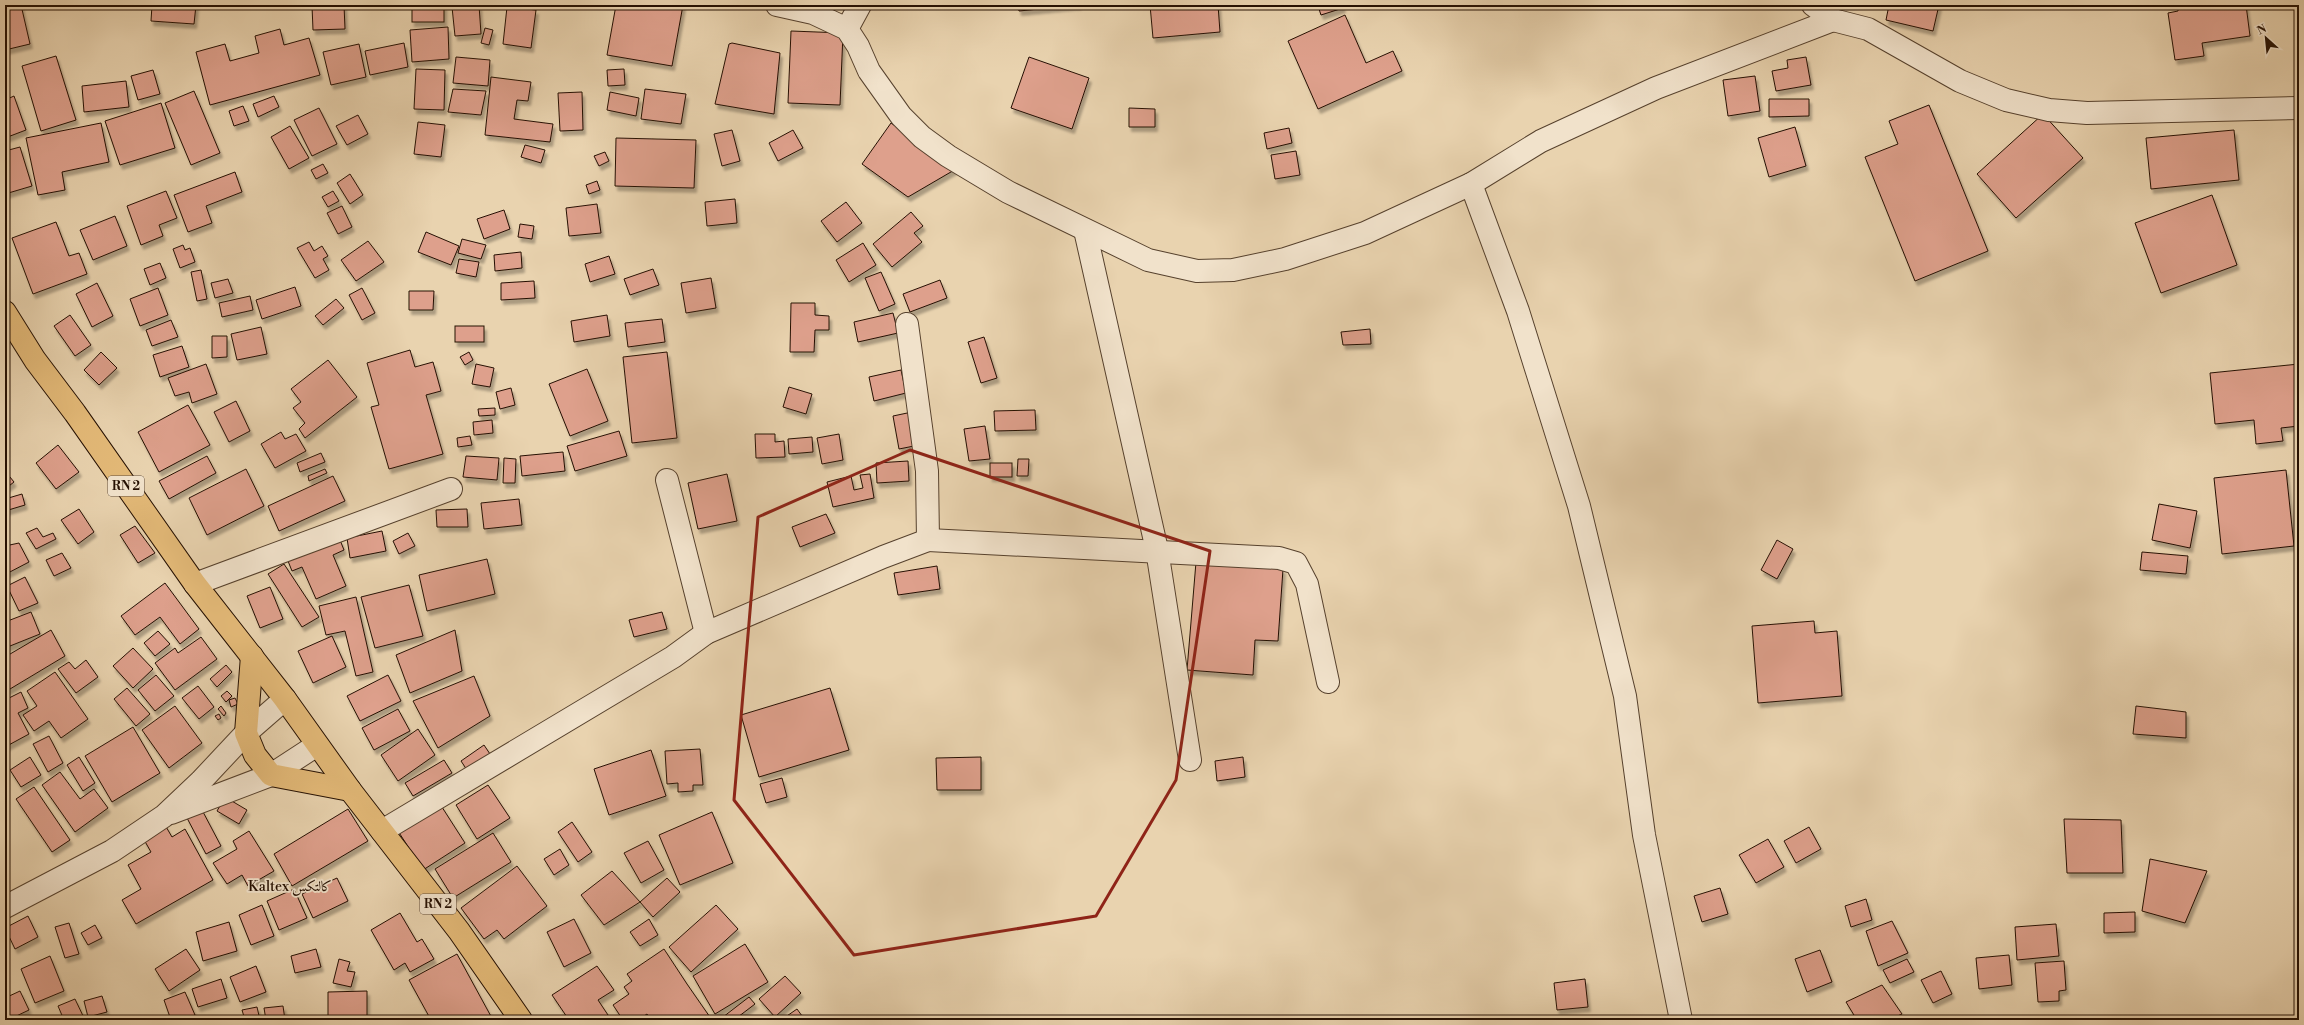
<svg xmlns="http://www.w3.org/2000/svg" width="2304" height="1025" viewBox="0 0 2304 1025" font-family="'Libre Bodoni',Amiri,serif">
<defs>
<filter id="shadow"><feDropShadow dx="2.5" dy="4.5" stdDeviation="1" flood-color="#0004"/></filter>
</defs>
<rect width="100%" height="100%" fill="#e9d3af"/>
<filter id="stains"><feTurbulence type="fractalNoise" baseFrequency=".005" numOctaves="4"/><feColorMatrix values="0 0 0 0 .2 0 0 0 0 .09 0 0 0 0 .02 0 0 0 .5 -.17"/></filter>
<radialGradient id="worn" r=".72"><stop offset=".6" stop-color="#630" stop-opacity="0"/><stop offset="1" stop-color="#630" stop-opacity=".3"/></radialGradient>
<g fill="#dea08c" stroke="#251002" filter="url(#shadow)">
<polygon points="5,5 21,5 30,44 5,50"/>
<polygon points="152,5 196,5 194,24 151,21"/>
<polygon points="325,5 344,5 345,29 313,30 312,6"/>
<rect x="412" y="5" width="32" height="17"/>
<polygon points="479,5 481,34 455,36 452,7"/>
<polygon points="616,5 683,5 672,66 607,55"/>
<polygon points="1018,5 1079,5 1019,11"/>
<polygon points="1150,5 1218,5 1220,32 1153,38"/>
<polygon points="1322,5 1342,5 1343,8 1321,15 1318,6"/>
<polygon points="1889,5 1939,5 1933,31 1886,20"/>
<polygon points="2178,5 2246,5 2250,36 2202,43 2204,56 2175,60 2168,13 2178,11"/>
<polygon points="507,7 536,10 531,48 503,44"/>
<polygon points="1345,15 1366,63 1393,51 1402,71 1318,109 1288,41"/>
<polygon points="448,27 449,59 412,62 410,30"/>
<polygon points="485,28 493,30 489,45 481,43"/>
<polygon points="280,29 284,45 309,38 320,75 210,105 196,52 225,44 230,61 259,53 255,36"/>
<polygon points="791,31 843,33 840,105 788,103"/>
<polygon points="404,43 408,67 370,75 365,51"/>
<polygon points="732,43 780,53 774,114 715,104 729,44"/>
<polygon points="359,44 366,77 331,85 323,52"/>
<polygon points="56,56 76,120 41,131 22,66"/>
<polygon points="456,57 490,60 488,86 453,83"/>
<polygon points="1029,57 1089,78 1072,129 1011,108"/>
<polygon points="1806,57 1811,85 1776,91 1772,71 1788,68 1787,60"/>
<polygon points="416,69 445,70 444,110 414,109"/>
<polygon points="624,69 625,85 608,86 607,70"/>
<polygon points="153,70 160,94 138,100 131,76"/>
<polygon points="1755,76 1760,111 1728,116 1723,80"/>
<polygon points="491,77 531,82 528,101 517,100 514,119 553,124 550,142 485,135"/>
<polygon points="126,81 129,107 84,112 82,86"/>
<polygon points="453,89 486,91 481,115 448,112"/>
<polygon points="645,89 686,94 681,124 641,119"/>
<polygon points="194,91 220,153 191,165 165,103"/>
<polygon points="582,92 583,130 560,131 558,93"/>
<polygon points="610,92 639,98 636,116 607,110"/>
<polygon points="14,96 26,130 5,138 5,100"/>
<polygon points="274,96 279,107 258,117 253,104"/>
<polygon points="1769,99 1809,99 1809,116 1769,117"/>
<polygon points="161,103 175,148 120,165 105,121"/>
<polygon points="1929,105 1988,251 1915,281 1865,157 1898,144 1889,121"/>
<polygon points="243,106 249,121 234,126 229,111"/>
<polygon points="319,108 337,144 312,156 294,120"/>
<polygon points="1129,108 1155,109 1155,127 1129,127"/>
<polygon points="2043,114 2083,158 2016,218 1977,174"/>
<polygon points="358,115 368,134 347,145 336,126"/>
<polygon points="418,122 445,125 441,157 414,154"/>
<polygon points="101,123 109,162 62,172 65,190 38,195 26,138"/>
<polygon points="891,123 956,169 908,197 862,164"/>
<polygon points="290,126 309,158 289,169 271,137"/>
<polygon points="1795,127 1806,166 1769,177 1758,138"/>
<polygon points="1289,128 1292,143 1267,149 1264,133"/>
<polygon points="732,130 740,161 722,166 714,134"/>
<polygon points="793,130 803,148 778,161 769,143"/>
<polygon points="2234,130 2239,180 2151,189 2146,138"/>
<polygon points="616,138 696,140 694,188 615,186"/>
<polygon points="525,145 545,150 541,163 521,157"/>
<polygon points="20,147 32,186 5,194 5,151"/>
<polygon points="1296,151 1300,175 1275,179 1271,155"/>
<polygon points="605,152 609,161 599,166 594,156"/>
<polygon points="323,164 328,173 316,179 311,170"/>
<polygon points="235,172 242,192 206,206 212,223 188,232 174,195"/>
<polygon points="350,174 363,195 350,204 337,183"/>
<polygon points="597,181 600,190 589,194 586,185"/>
<polygon points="166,191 177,218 159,225 163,236 141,245 127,206"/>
<polygon points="333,191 339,201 328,207 322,197"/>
<polygon points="2212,195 2237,265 2161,293 2135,223"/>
<polygon points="735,199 737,223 707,226 705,202"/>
<polygon points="846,202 862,223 837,242 821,221"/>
<polygon points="597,204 601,233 569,236 566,208"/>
<polygon points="342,206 352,227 338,234 327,213"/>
<polygon points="504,210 510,229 484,239 477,219"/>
<polygon points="911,212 923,226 914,233 922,242 892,267 873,244"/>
<polygon points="115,216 127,246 93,260 80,230"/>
<polygon points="56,222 69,256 79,253 87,274 33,294 12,238"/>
<polygon points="520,224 534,226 532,239 518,237"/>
<polygon points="426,232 459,246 451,265 418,252"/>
<polygon points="462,239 486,245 481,259 458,253"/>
<polygon points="368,241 384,262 356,281 341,260"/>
<polygon points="309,242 314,251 322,246 328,256 323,259 329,270 315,278 297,248"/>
<polygon points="863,243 876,265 849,282 836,260"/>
<polygon points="183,245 185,250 190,248 195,262 180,268 173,249"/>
<polygon points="521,252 522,268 495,271 494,255"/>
<polygon points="609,256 615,274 590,282 585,264"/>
<polygon points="459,259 479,262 476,277 456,273"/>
<polygon points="160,263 166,278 150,285 144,269"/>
<polygon points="653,269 659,285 630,295 624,279"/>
<polygon points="201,270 207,299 197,301 191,272"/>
<polygon points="881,272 895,304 879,311 865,278"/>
<polygon points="711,278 716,308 686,313 681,283"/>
<polygon points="228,279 233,293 215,298 211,283"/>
<polygon points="940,280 947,298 910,312 903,294"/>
<polygon points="534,281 535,298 501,300 501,283"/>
<polygon points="97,283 113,316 92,327 76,294"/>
<polygon points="295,287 301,306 262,319 256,300"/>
<polygon points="158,288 168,315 140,326 130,299"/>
<polygon points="362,288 375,313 362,320 349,295"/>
<polygon points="409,291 434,291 433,310 409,310"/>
<polygon points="250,296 253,310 222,317 219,303"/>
<polygon points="336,299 344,308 323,325 315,316"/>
<polygon points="791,303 815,303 815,315 829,316 829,330 815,330 814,352 790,352"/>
<polygon points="893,313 898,333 858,342 854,322"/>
<polygon points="70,315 91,345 75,356 54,326"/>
<polygon points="607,315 610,336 574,342 571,321"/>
<polygon points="662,319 665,342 628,347 625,323"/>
<polygon points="171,320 178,337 152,346 146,330"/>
<rect x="455" y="326" width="29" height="16"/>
<polygon points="261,327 267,354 237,360 231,334"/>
<polygon points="1370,329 1371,344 1343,345 1341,332"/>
<polygon points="212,336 227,336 227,357 212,358"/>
<polygon points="984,337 997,378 981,383 968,342"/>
<polygon points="182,346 189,367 160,377 153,355"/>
<polygon points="410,350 415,367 433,362 441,391 426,395 443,454 389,469 371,407 379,405 367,363"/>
<polygon points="101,352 117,368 99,385 84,370"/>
<polygon points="469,352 473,360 465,365 460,357"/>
<polygon points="667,352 677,438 632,443 623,357"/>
<polygon points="328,360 357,397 305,438 299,429 305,423 293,408 301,402 291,389"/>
<polygon points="206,364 217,394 192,403 189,392 175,396 168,378"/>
<polygon points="476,364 494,368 490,387 472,384"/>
<polygon points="2299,364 2299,426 2281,428 2283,441 2256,444 2254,420 2215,424 2210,373"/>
<polygon points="587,369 608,421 570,436 549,384"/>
<polygon points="901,370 906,393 874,401 869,377"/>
<polygon points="789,387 812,394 806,414 783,407"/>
<polygon points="511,388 515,405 500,409 496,392"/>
<polygon points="236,401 250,431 229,442 214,412"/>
<polygon points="188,405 210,445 159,472 138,432"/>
<polygon points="495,408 495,415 479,416 478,409"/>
<polygon points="1035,410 1036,430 995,431 994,411"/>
<polygon points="912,412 919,445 899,449 893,416"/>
<polygon points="492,420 493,433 474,435 473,422"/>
<polygon points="985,426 990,459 969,461 964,429"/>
<polygon points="619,431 627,456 575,471 567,446"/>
<polygon points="281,432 285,439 296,434 306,451 275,468 261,444"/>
<polygon points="755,434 775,434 775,442 784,441 785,457 756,458"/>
<polygon points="839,434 843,460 822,464 817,438"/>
<polygon points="470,436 472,445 458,447 457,438"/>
<polygon points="812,437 813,452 789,454 788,439"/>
<polygon points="58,445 79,472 56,489 36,463"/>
<polygon points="563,452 565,471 522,476 520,456"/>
<polygon points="321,453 325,462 300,472 297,463"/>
<polygon points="207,456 216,473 169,499 159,481"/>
<polygon points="466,456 499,458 497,480 463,477"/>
<polygon points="504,458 516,459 515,483 503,483"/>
<polygon points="1018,459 1029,459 1028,476 1017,476"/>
<polygon points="908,461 909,481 877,483 876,463"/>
<rect x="990" y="463" width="22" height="14"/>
<polygon points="246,469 264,506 207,535 189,498"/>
<polygon points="325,469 327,473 309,481 308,476"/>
<polygon points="2286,470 2294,546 2222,554 2214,478"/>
<polygon points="5,471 14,482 5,489"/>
<polygon points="727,474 737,521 698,529 688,483"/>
<polygon points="870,474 874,498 833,507 827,482 851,476 854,490 863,488 860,475"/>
<polygon points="333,476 345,501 279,531 268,506"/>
<polygon points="22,494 25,505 5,511 5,499"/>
<polygon points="519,499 522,525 484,529 481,503"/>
<polygon points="2159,504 2197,511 2190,548 2152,540"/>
<polygon points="79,509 94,532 78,544 61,520"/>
<polygon points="467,509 468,527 437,527 436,510"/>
<polygon points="826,514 835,533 800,547 792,527"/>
<polygon points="135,526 155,553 138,563 120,535"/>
<polygon points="37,528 43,537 53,533 56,539 36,549 26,533"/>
<polygon points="382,531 386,551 350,558 347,538"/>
<polygon points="408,533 415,546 399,554 393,541"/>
<polygon points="340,540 344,550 333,555 346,586 316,599 302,567 292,571 288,561"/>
<polygon points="1777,540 1793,549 1777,579 1761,570"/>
<polygon points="19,543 29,562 6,574 5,546"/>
<polygon points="2142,552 2188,556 2186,574 2140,570"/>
<polygon points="62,553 71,568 54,576 46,560"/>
<polygon points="487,559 495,594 427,611 419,575"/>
<polygon points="1196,562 1283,569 1278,641 1255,640 1253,675 1187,670"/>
<polygon points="284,564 319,617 302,627 268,574"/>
<polygon points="937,566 940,589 898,595 894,573"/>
<polygon points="25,577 38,603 19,611 7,586"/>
<polygon points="165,583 199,629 180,644 160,617 135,635 121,616"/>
<polygon points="409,585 423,636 375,648 361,597"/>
<polygon points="270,587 283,619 260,628 247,596"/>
<polygon points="356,597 373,672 356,676 345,631 326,635 319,606"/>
<polygon points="31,612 40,634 5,648 5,622"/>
<polygon points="662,612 667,629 634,637 629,620"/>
<polygon points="1814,621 1815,633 1837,631 1842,696 1758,703 1752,626"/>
<polygon points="51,630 65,656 5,692 5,657"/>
<polygon points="455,630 462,671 410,693 396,655"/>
<polygon points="158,631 170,644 155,656 144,643"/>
<polygon points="332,636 346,667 313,683 298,651"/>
<polygon points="201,637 217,659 175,690 155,663 175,648 178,653"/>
<polygon points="133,648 153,669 133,688 113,666"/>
<polygon points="86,660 98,677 76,693 58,669 69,662 75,669"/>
<polygon points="226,665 232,672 217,687 210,679"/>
<polygon points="55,672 88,719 61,738 49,721 34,731 23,715 37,706 27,691"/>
<polygon points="156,675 174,696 155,711 138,690"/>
<polygon points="388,675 401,701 360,721 347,696"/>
<polygon points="474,676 490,716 438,748 413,701"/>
<polygon points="198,686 214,707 199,719 182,698"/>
<polygon points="127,688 150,714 136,726 114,699"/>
<polygon points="830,688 849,750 759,777 741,715"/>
<polygon points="227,691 232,696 226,702 221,696"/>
<polygon points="21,692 28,708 18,713 29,734 5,747 5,700"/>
<polygon points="235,698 238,704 231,707 229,700"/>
<polygon points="175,706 202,743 169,768 142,730"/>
<polygon points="221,706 226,713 224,716 218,709"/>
<polygon points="2136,706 2186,712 2186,738 2133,734"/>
<polygon points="398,709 410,731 374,750 362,728"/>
<polygon points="219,714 221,718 218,720 215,716"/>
<polygon points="133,727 160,773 112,802 85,756"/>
<polygon points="418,729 435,755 398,781 381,755"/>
<polygon points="49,736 63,763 48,772 33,744"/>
<polygon points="484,745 492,757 469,773 461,761"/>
<polygon points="700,749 703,785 693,785 693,791 678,792 678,783 667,784 665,751"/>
<polygon points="651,750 666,796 609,815 594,769"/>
<polygon points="30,757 41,775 21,787 10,770"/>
<polygon points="79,757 95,783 83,791 67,765"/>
<polygon points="981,757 981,790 937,790 936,758"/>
<polygon points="1243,757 1245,777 1217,781 1215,761"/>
<polygon points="444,760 452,773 413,796 405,783"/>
<polygon points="60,772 80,799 94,789 108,808 75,832 42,785"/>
<polygon points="782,778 787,797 766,803 760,784"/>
<polygon points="488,785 510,818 477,839 456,805"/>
<polygon points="34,787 70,840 52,852 16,799"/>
<polygon points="225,797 247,810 239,824 217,811"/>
<polygon points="440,804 465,843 423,870 398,831"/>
<polygon points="348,809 368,841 292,886 274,854"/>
<polygon points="202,810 221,846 206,854 187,818"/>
<polygon points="712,812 733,863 680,885 659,835"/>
<polygon points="2064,819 2121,820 2123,873 2067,873"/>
<polygon points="572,822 592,852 578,862 558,832"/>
<polygon points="165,825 172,837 185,829 213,880 136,924 122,900 141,889 128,865 151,852 143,838"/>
<polygon points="1809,827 1821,849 1796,863 1784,841"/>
<polygon points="249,831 274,871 248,886 242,875 227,884 213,863 237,849 233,841"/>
<polygon points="493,833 511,862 453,898 435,869"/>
<polygon points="1768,839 1784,867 1756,883 1739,855"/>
<polygon points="648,841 664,870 641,883 624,853"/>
<polygon points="560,849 569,865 554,875 544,859"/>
<polygon points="2150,859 2207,871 2185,923 2142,911"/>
<polygon points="517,866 547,906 504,939 497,930 484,939 461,908"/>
<polygon points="612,871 640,902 604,925 581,895"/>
<polygon points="337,878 348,901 313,918 302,894"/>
<polygon points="667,878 680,892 653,917 640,902"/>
<polygon points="1720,888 1728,914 1702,922 1694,896"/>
<polygon points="294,889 307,918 279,930 267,901"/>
<polygon points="1866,899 1872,920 1851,927 1845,906"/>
<polygon points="262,905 274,936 251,945 239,915"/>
<polygon points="716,905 738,929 691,972 669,947"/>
<polygon points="2135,912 2135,932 2104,933 2104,913"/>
<polygon points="400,913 417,942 422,939 434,959 410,972 405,963 394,970 371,930"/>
<polygon points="28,916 38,937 15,949 5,928"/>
<polygon points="574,919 591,953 564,967 547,932"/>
<polygon points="649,919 658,935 640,946 630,932"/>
<polygon points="1892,921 1908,953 1878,966 1866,931"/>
<polygon points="229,922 237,951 203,961 196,932"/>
<polygon points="69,923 79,954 65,958 55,927"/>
<polygon points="2056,924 2059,956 2017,960 2015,927"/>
<polygon points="95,925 102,938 88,945 81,933"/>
<polygon points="745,944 768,982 715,1014 693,976"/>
<polygon points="186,949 200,970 169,991 155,969"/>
<polygon points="316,949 321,967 295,973 291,956"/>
<polygon points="664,949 687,984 712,1020 651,1020 647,1014 638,1020 623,1020 613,1005 629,994 624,987 632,981 627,974"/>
<polygon points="1820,950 1832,982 1807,992 1795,959"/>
<polygon points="457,954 493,1020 431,1020 409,980"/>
<polygon points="2009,955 2012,985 1979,989 1976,958"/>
<polygon points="50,956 64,991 35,1003 21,969"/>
<polygon points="339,959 350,962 347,971 355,972 351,987 333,983"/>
<polygon points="1907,959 1914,972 1890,983 1883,970"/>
<polygon points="2064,961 2066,990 2059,991 2059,1001 2038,1002 2035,963"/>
<polygon points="256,966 266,992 240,1002 230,977"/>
<polygon points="597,966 614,990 598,1000 608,1015 599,1020 569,1020 552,995"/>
<polygon points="1941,971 1952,994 1933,1003 1921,980"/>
<polygon points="785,976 801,993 775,1017 759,999"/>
<polygon points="221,979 227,998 198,1007 192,989"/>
<polygon points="1585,979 1588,1007 1557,1010 1554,983"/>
<polygon points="1882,985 1902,1014 1888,1020 1857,1020 1846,1002"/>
<polygon points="20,991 29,1010 10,1019 5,1008 5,998"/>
<polygon points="367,991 367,1020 328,1020 328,992"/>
<polygon points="185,992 195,1015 181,1020 171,1020 164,1000"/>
<polygon points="102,996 107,1012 88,1017 84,1001"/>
<polygon points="749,997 755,1004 734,1020 725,1020 723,1017"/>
<polygon points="75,999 85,1020 64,1020 58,1006"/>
<polygon points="283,1006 285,1020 266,1020 264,1008"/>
<polygon points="257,1007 260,1020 245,1020 242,1010"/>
<polygon points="797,1009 805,1020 781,1020"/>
</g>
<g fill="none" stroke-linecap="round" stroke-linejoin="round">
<defs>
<g id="minor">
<polyline points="777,5 813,13 847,29 858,46 869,71 901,116 922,137 948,156 1008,192 1148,260 1197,271 1233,270 1285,259 1365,233 1471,184 1541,141 1656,88 1833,20"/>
<polyline points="1813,5 1833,20 1868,29 1960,81 2006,100 2049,110 2087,113 2299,108"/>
<polyline points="847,29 860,5"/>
<polyline points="1471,184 1518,311 1579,506 1625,696 1644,835 1681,1020"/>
<polyline points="1085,230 1157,550 1190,760"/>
<polyline points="667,480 706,633"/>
<polyline points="928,540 1279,558 1296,563 1307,584 1328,682"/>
<polyline points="195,584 451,489"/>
<polyline points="171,813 271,775 317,745"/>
<polyline points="382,831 673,657 706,633 883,557 928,540 927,471 907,324"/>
<polyline points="5,907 112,851 164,816 201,781 246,733 285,699"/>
</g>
<g id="major">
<polyline points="5,312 35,360 75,413 195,584 285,699 350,790 459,931 521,1020"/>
<polyline points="252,656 246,733 255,755 271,775 350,790"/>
</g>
</defs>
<use href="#minor" stroke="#56412d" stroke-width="24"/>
<use href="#major" stroke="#251002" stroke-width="24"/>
<use href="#minor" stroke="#f1e2cb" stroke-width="22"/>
<use href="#major" stroke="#e4ba78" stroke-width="22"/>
</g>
<path fill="none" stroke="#8f2418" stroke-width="3" stroke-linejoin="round" d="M910 450 1210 551 1176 780 1096 916 854 955 734 800 758 517Z"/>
<g text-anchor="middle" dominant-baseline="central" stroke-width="3.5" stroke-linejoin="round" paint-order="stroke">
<g fill="#f1e2cb" stroke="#624f3e" stroke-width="1">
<rect x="108" y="476" width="36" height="20" rx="3"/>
<rect x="420" y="894" width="36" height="20" rx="3"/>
</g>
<g font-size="12" font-weight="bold" fill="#251002">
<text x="126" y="486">RN 2</text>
<text x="438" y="904">RN 2</text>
</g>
<g font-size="14" fill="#251002" stroke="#f1e2cb">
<text x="290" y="887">Kaltex كالتكس</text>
</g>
</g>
<rect width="2304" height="1025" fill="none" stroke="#e9d3af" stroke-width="20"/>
<rect x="6" y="6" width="2292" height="1013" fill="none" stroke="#251002" stroke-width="2"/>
<rect x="10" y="10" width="2284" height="1005" fill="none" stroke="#251002"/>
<g transform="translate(2266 38) rotate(333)" stroke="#f1e2cb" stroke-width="3" paint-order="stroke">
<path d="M0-3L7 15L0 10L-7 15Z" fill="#251002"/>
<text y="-6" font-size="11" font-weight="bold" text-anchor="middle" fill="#251002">N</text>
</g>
<rect width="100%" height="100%" filter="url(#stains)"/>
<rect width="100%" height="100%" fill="url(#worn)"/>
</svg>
